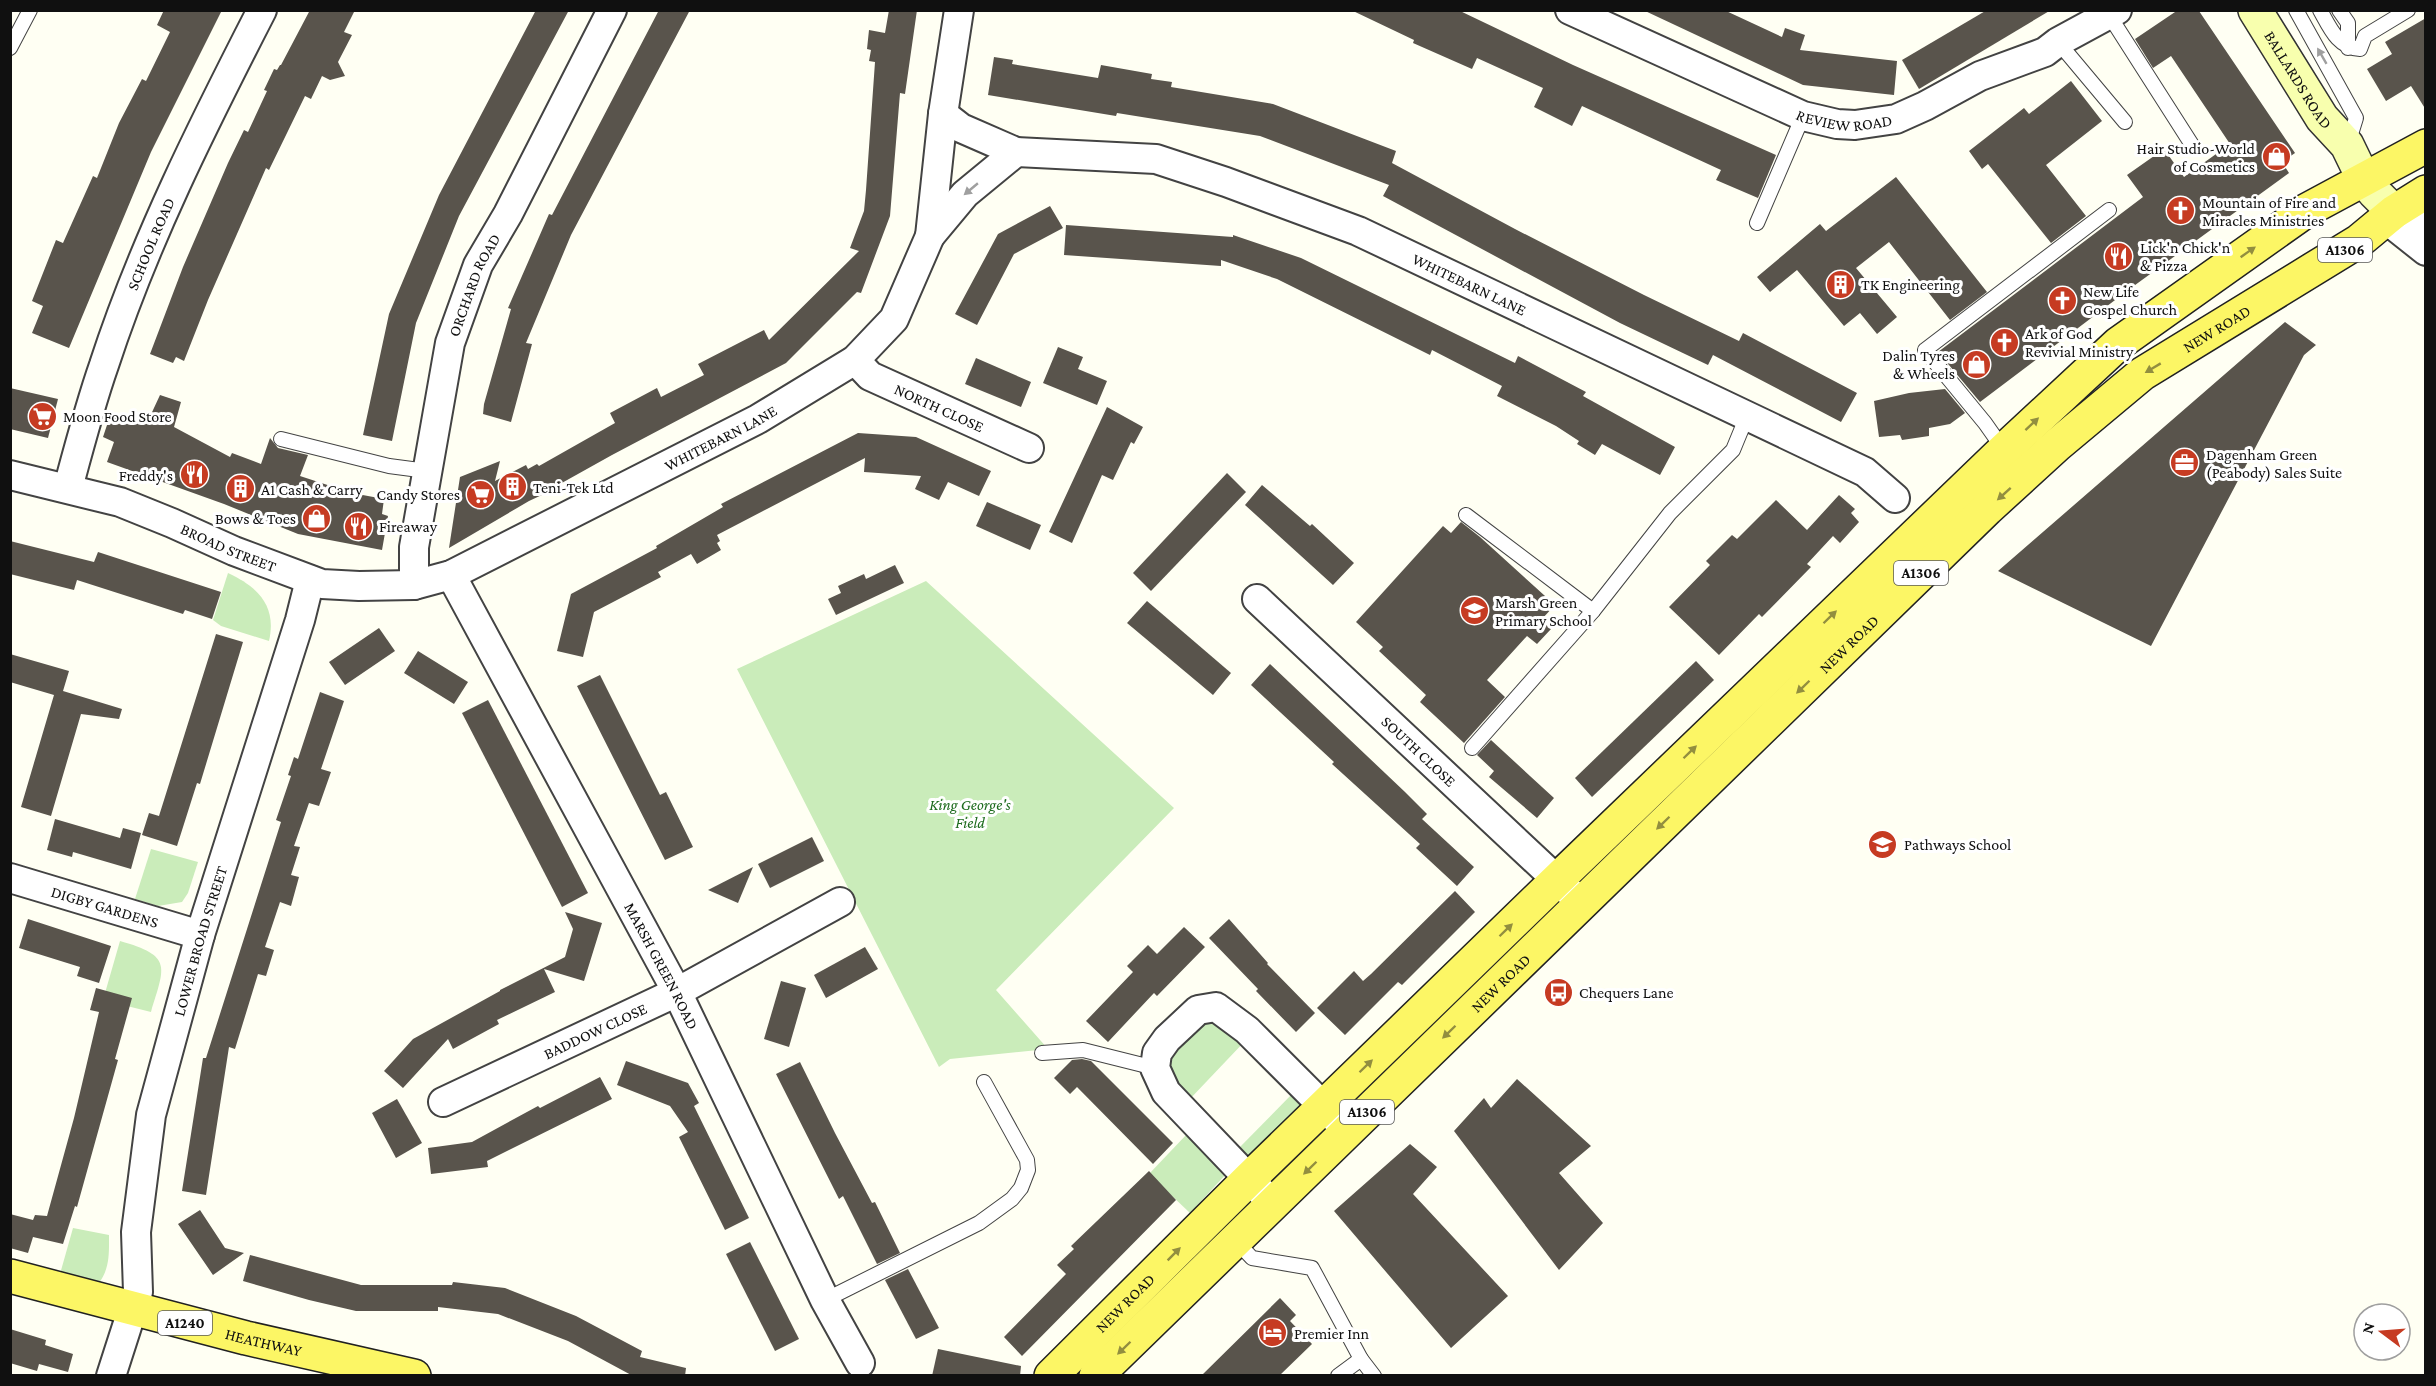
<svg xmlns="http://www.w3.org/2000/svg" width="2436" height="1386" viewBox="0 0 2436 1386" font-family="'Crimson Pro',serif">
<rect width="100%" height="100%" fill="#fffff3"/>
<g fill="#caecba">
<path d="M228 573C258 587 277 606 269 641L221 626 213 620Z"/>
<polygon points="926,581 1174,808 996,990 1048,1049 950,1059 939,1067 737,669"/>
<polygon points="151,849 198,862 188,893 182,902 158,906 135,899"/>
<path d="M120 941C173 956 165 966 151 1012L103 1000Z"/>
<path d="M1208 1023H1223L1246 1040 1188 1101C1184 1097 1177 1093 1175 1088 1162 1059 1180 1030 1208 1023Z"/>
<polygon points="1294,1092 1312,1110 1257,1166 1239,1148"/>
<polygon points="1188,1133 1228,1172 1190,1213 1149,1174"/>
<path d="M73 1228 109 1235C109 1253 110 1268 99 1283L60 1274Z"/>
</g>
<g fill="#59544c">
<polygon points="164,10 222,10 151,152 69,348 32,333 43,306 32,301 56,240 63,243 93,176 97,178 119,123 142,79 146,81 170,32 157,25"/>
<polygon points="310,10 355,10 344,32 352,35 338,62 345,76 330,80 322,76 311,99 305,96 269,170 266,168 208,300 184,361 176,357 173,363 150,354 183,267 228,163 244,130 248,132 267,91 264,90 274,69 277,70 280,65 281,65"/>
<polygon points="536,10 569,10 459,216 416,323 392,441 363,435 389,314 439,195"/>
<polygon points="659,10 690,10 571,235 526,343 532,344 511,422 483,414 484,404 511,309 508,308 539,237 549,214 552,215"/>
<polygon points="889,10 917,10 905,94 900,93 890,216 861,293 857,292 786,363 612,455 560,484 561,486 529,501 449,548 460,477 500,461 495,481 526,465 528,469 537,464 539,466 615,423 610,413 657,388 661,397 704,375 698,364 764,330 769,340 859,251 850,248 864,211 866,190 875,62 869,61 871,50 867,49 869,30 885,33"/>
<polygon points="1351,10 1458,10 1573,65 1776,155 1758,198 1716,180 1721,170 1582,106 1572,126 1534,107 1543,88 1477,58 1472,69 1413,43 1414,40"/>
<polygon points="1643,10 1724,10 1782,37 1785,28 1805,35 1800,50 1897,61 1894,95 1803,85"/>
<polygon points="1987,10 2051,10 1919,89 1902,60"/>
<polygon points="2178,10 2199,11 2295,153 2282,162 2289,173 2131,288 1980,402 1938,352 2143,197 2127,175 2164,149 2184,177 2230,144 2171,56 2153,68 2135,39"/>
<polygon points="2426,18 2426,110 2411,86 2386,101 2367,69 2392,54 2385,42"/>
<polygon points="994,57 1013,60 1012,64 1098,78 1101,65 1152,74 1151,79 1172,82 1171,87 1273,104 1396,151 1392,163 1515,229 1644,295 1739,341 1743,333 1857,393 1841,422 1713,355 1708,365 1620,323 1383,196 1389,185 1260,136 1117,113 1116,116 988,95"/>
<polygon points="2071,81 2102,121 2046,165 2086,216 2051,243 1988,164 1982,169 1969,151 2024,108 2029,114"/>
<polygon points="1896,177 1987,292 1950,320 1889,242 1856,268 1897,317 1877,334 1860,313 1844,326 1797,270 1770,292 1757,277 1820,224 1826,231"/>
<polygon points="1050,206 1063,228 1014,254 977,325 955,314 998,234"/>
<polygon points="1066,225 1233,237 1233,235 1301,258 1515,363 1518,356 1586,392 1583,396 1675,447 1660,475 1602,444 1595,455 1577,444 1579,441 1556,426 1497,396 1502,386 1432,350 1430,355 1277,279 1221,260 1221,266 1064,255"/>
<polygon points="2285,322 2316,345 2304,355 2151,646 1998,571"/>
<polygon points="1058,347 1083,357 1078,369 1107,381 1097,405 1043,383"/>
<polygon points="976,358 1031,382 1021,407 965,384"/>
<polygon points="10,388 58,399 48,438 10,429"/>
<polygon points="1945,389 1965,413 1950,424 1929,428 1929,436 1902,440 1900,435 1879,437 1874,401 1909,393"/>
<polygon points="160,395 181,402 174,427 230,457 232,453 261,464 270,438 278,448 308,455 300,476 352,493 384,499 382,514 388,516 382,550 298,534 224,504 107,462 114,442 103,437 110,416 137,423 140,419 147,423"/>
<polygon points="1107,407 1143,427 1134,444 1131,442 1113,480 1102,475 1072,543 1049,532"/>
<polygon points="858,433 916,437 991,471 979,496 948,482 939,500 915,489 921,476 864,472 865,458 717,535 720,541 717,543 721,550 697,564 691,554 658,572 661,577 594,612 583,657 557,651 571,594 657,548 656,546 723,507 721,504"/>
<polygon points="1227,473 1246,492 1151,591 1133,573"/>
<polygon points="1262,485 1310,526 1312,524 1354,563 1333,585 1245,505"/>
<polygon points="1839,495 1855,509 1851,513 1859,522 1840,543 1833,536 1807,564 1811,567 1762,617 1759,614 1719,655 1669,607 1710,565 1706,561 1732,535 1737,539 1776,500 1807,530"/>
<polygon points="987,502 1041,525 1030,550 976,526"/>
<polygon points="1461,522 1480,537 1555,605 1541,620 1551,629 1537,644 1527,636 1487,680 1505,697 1464,743 1420,702 1426,695 1379,651 1383,647 1356,622 1443,526 1451,533"/>
<polygon points="10,541 94,562 98,552 221,592 212,619 185,610 183,614 77,580 74,590 10,574"/>
<polygon points="895,565 904,583 836,615 828,599 841,593 838,586 864,574 866,579"/>
<polygon points="1147,601 1231,673 1213,695 1127,623"/>
<polygon points="379,628 395,651 345,685 329,662"/>
<polygon points="216,634 243,642 200,784 197,783 177,846 142,835 149,813 159,816"/>
<polygon points="418,651 468,682 454,704 404,673"/>
<polygon points="10,654 69,671 63,691 122,709 119,719 81,714 51,816 21,807 54,695 10,682"/>
<polygon points="1696,661 1714,680 1592,797 1575,778"/>
<polygon points="1270,664 1405,792 1427,814 1422,819 1474,867 1457,886 1416,848 1420,844 1332,764 1334,762 1251,685"/>
<polygon points="600,675 660,795 666,792 693,847 665,860 577,686"/>
<polygon points="320,692 344,701 321,769 331,772 319,806 309,803 294,846 300,847 291,875 299,877 291,906 280,902 265,947 274,950 266,976 258,974 235,1049 229,1047 206,1195 182,1191 203,1058 206,1058 281,822 276,820 291,776 288,775 294,757 298,759"/>
<polygon points="488,700 588,893 562,907 462,713"/>
<polygon points="1491,740 1554,798 1537,818 1489,777 1494,771 1477,755"/>
<polygon points="55,819 120,838 123,828 141,833 131,869 73,852 72,857 47,850"/>
<polygon points="812,837 824,861 770,888 758,864"/>
<polygon points="753,867 738,903 708,890"/>
<polygon points="1455,891 1475,912 1402,985 1398,982 1345,1035 1317,1008 1354,971 1363,981 1371,974"/>
<polygon points="565,912 602,923 584,981 544,969 555,992 497,1020 499,1024 453,1049 448,1039 403,1088 384,1071 413,1039 500,991 500,990 565,957 573,929"/>
<polygon points="28,919 111,946 99,983 77,976 80,967 19,948"/>
<polygon points="1229,919 1268,963 1267,964 1315,1013 1296,1032 1256,991 1258,989 1209,938"/>
<polygon points="1184,927 1205,947 1157,996 1154,993 1108,1042 1086,1021 1133,972 1127,966 1148,945 1157,954"/>
<polygon points="865,947 878,969 826,998 814,975"/>
<polygon points="781,981 806,988 789,1047 764,1039"/>
<polygon points="96,988 132,998 115,1059 118,1060 77,1207 75,1206 63,1244 33,1237 28,1253 10,1248 10,1214 33,1220 35,1215 47,1216 74,1118 99,1012 90,1010"/>
<polygon points="1082,1059 1091,1061 1173,1143 1153,1164 1077,1087 1070,1094 1054,1078 1072,1060"/>
<polygon points="626,1061 688,1083 699,1103 694,1106 749,1218 725,1230 679,1137 688,1132 670,1106 617,1085"/>
<polygon points="800,1062 835,1133 872,1203 875,1202 900,1253 877,1264 843,1196 839,1199 776,1074"/>
<polygon points="600,1077 612,1099 487,1161 488,1167 431,1174 428,1148 472,1142 538,1106 540,1108"/>
<polygon points="1517,1079 1591,1146 1559,1173 1603,1223 1559,1270 1454,1131 1484,1098 1491,1108"/>
<polygon points="397,1099 422,1143 396,1158 372,1113"/>
<polygon points="1410,1144 1437,1167 1413,1194 1508,1296 1451,1348 1334,1211"/>
<polygon points="1149,1171 1176,1200 1022,1356 1004,1337 1066,1274 1057,1265 1074,1249 1071,1246"/>
<polygon points="200,1210 225,1248 244,1253 213,1275 178,1224"/>
<polygon points="750,1242 799,1339 775,1351 726,1254"/>
<polygon points="250,1255 361,1285 452,1285 453,1282 505,1288 576,1316 642,1351 640,1357 686,1368 685,1376 633,1376 568,1341 498,1314 438,1307 438,1311 356,1311 309,1300 243,1281"/>
<polygon points="908,1269 939,1328 916,1339 885,1280"/>
<polygon points="1280,1298 1296,1315 1290,1321 1312,1344 1279,1376 1201,1376"/>
<polygon points="10,1329 46,1340 45,1345 73,1354 68,1372 39,1364 37,1371 10,1363"/>
<polygon points="938,1349 1021,1366 1020,1376 932,1376"/>
</g>
<g fill="none" stroke-linecap="round" stroke-linejoin="round">
<defs>
<g id="service">
<polyline points="2296,10 2356,118 2348,144"/>
<path d="M2320 10C2330 28 2338 48 2360 49L2365 36 2408 10"/>
<polyline points="2339,10 2348,23 2348,48"/>
<polyline points="2109,15 2194,148"/>
<polyline points="2058,42 2125,122"/>
<polyline points="10,48 30,10"/>
<polyline points="1757,223 1803,116"/>
<polyline points="281,439 389,466 427,471"/>
<polyline points="2004,450 1985,423 1925,350 2109,210"/>
<polyline points="1466,515 1593,611"/>
<polyline points="1472,748 1593,611 1670,513 1733,450 1747,416"/>
<polyline points="1042,1053 1083,1050 1155,1068"/>
<polyline points="1235,1240 1252,1258 1312,1268 1361,1359 1374,1376"/>
<polyline points="825,1300 979,1223 1012,1199 1021,1188 1028,1170 1027,1160 984,1082"/>
<polyline points="1338,1376 1361,1359"/>
</g>
<g id="minor">
<path id="s1" d="M1570 10 1803 116 1837 124 1855 125 1896 119 1925 106 1980 76 2045 52 2058 42 2117 10"/>
<path id="s2" d="M943 114 961 128 1016 152 1156 159 1226 182 1358 231 1865 472 1895 498"/>
<polyline points="2426,219 2418,211 2394,212 2397,228 2426,251"/>
<polyline points="930,236 943,114 959,10"/>
<path id="s3" d="M855 360 870 376 1029 448"/>
<path id="s4" d="M10 475 120 502 172 523 234 551 322 584 359 586 414 585 451 575 758 419 855 360 894 319 930 236 965 194 1016 152"/>
<path id="s5" d="M68 488C79 447 90 405 104 365 144 242 203 125 262 10"/>
<path id="s6" d="M451 575 677 992 825 1300 860 1363"/>
<path id="s7" d="M414 585V547L450 343 478 265 508 214 612 10"/>
<path id="s8" d="M1257 599 1573 895"/>
<path id="s9" d="M10 878 200 935"/>
<path id="s10" d="M443 1102 677 992 840 902"/>
<polyline points="1273,1204 1166,1092 1155,1068 1157,1053 1167,1039 1198,1010 1216,1007 1247,1030 1348,1131"/>
<path id="s11" d="M111 1376 138 1292 136 1232 151 1115 200 935 300 620 310 580"/>
</g>
<g id="secondary">
<path id="s12" d="M2255 10 2322 118 2347 145 2363 178 2374 192 2394 212"/>
</g>
<g id="primary">
<path id="s13" d="M10 1276 246 1338 414 1376"/>
<path id="s14" d="M1051 1376 1249 1179 1557 880 2004 450 2118 344 2307 210 2426 146"/>
<path id="s15" d="M1096 1376 1987 509 2057 445 2142 374 2359 241 2394 212 2426 192"/>
</g>
</defs>
<use href="#service" stroke="#434343" stroke-width="16"/>
<use href="#minor" stroke="#434343" stroke-width="32"/>
<use href="#secondary" stroke="#323232" stroke-width="36"/>
<use href="#primary" stroke="#212121" stroke-width="36"/>
<use href="#service" stroke="#fff" stroke-width="14"/>
<use href="#minor" stroke="#fff" stroke-width="28"/>
<use href="#secondary" stroke="#f8ffae" stroke-width="33"/>
<use href="#primary" stroke="#fcf665" stroke-width="33"/>
</g>
<defs><path id="oneway-solid" d="M-6-.8H1V-3.2L6.5 0L1 3.2V.8H-6Z" transform="scale(1.5)"/></defs>
<g fill="#9f9f9f">
<use href="#oneway-solid" transform="translate(2322 56) rotate(-120)"/>
<use href="#oneway-solid" transform="translate(971 189) rotate(140)"/>
</g>
<g fill="#928e3f">
<use href="#oneway-solid" transform="translate(2248 252) rotate(-35)"/>
<use href="#oneway-solid" transform="translate(2153 368) rotate(149)"/>
<use href="#oneway-solid" transform="translate(2032 424) rotate(-43)"/>
<use href="#oneway-solid" transform="translate(2004 494) rotate(138)"/>
<use href="#oneway-solid" transform="translate(1830 617) rotate(-44)"/>
<use href="#oneway-solid" transform="translate(1803 687) rotate(136)"/>
<use href="#oneway-solid" transform="translate(1690 752) rotate(-44)"/>
<use href="#oneway-solid" transform="translate(1663 823) rotate(136)"/>
<use href="#oneway-solid" transform="translate(1506 930) rotate(-44)"/>
<use href="#oneway-solid" transform="translate(1449 1032) rotate(136)"/>
<use href="#oneway-solid" transform="translate(1366 1066) rotate(-44)"/>
<use href="#oneway-solid" transform="translate(1310 1168) rotate(136)"/>
<use href="#oneway-solid" transform="translate(1174 1254) rotate(-45)"/>
<use href="#oneway-solid" transform="translate(1124 1348) rotate(136)"/>
</g>
<defs>
<symbol id="shop-disc" viewBox="-11 -11 22 22"><circle r="9.5" fill="#c63b22" stroke="#fff"/><path d="M-5-2.5h2.3a2.7 3.5 0 0 1 5.4 0H5L5.5 6h-11ZM-1.5-2.5h3a1.5 2.3 0 0 0-3 0Z" fill="#fff"/></symbol>
<symbol id="church-disc" viewBox="-11 -11 22 22"><circle r="9.5" fill="#c63b22" stroke="#fff"/><path d="M-1.2-6h2.4v3.5h3.3v2.4h-3.3V6h-2.4V-.1h-3.3v-2.4h3.3Z" fill="#fff"/></symbol>
<symbol id="restaurant-disc" viewBox="-11 -11 22 22"><circle r="9.5" fill="#c63b22" stroke="#fff"/><path d="M-5-6h1v4h1v-4h1v4h1v-4h1v5L-1.5 .5V6h-2V.5L-5-1ZM5-6V6H3V1.5H1.5Q1.5-4 5-6Z" fill="#fff"/></symbol>
<symbol id="building-disc" viewBox="-11 -11 22 22"><circle r="9.5" fill="#c63b22" stroke="#fff"/><path d="M-4-6H4V6H1V3H-1V6H-4ZM-2.5-4.3h1.7v1.8h-1.7ZM.8-4.3h1.7v1.8H.8ZM-2.5-1h1.7V.8h-1.7ZM.8-1h1.7V.8H.8Z" fill="#fff"/></symbol>
<symbol id="supermarket-disc" viewBox="-11 -11 22 22"><circle r="9.5" fill="#c63b22" stroke="#fff"/><path d="M-6-5.5h2.5l.6 2H6L4.5 2H-2.5L-4.4-4H-6ZM-1.5 3.2a1.3 1.3 0 1 0 .1 0ZM3 3.2a1.3 1.3 0 1 0 .1 0Z" fill="#fff"/></symbol>
<symbol id="office-disc" viewBox="-11 -11 22 22"><circle r="9.5" fill="#c63b22" stroke="#fff"/><path d="M-6-3h4V-5.5h4V-3h4V5H-6ZM-1-4.5V-3h2v-1.5ZM-6 0V1H6V0Z" fill="#fff"/></symbol>
<symbol id="school-disc" viewBox="-11 -11 22 22"><circle r="9.5" fill="#c63b22" stroke="#fff"/><path d="M0-5L7-2L0 1L-7-2ZM-4 1L0 2.5L4 1V4Q0 6-4 4Z" fill="#fff"/></symbol>
<symbol id="bus-disc" viewBox="-11 -11 22 22"><circle r="9.5" fill="#c63b22" stroke="#fff"/><path d="M-5-6H5V4H4V6H2V4H-2V6H-4V4H-5ZM-3.5-4V0h7V-4ZM-3.5 1.2v1.5H-2V1.2ZM2 1.2v1.5H3.5V1.2Z" fill="#fff"/></symbol>
<symbol id="hotel-disc" viewBox="-11 -11 22 22"><circle r="9.5" fill="#c63b22" stroke="#fff"/><path d="M-6-4.5h1.5V1H6V5H4.5V3h-9V5H-6ZM-4 0a1.8 1.8 0 1 1 3.6 0ZM.5 0V-2.5h3Q6-2.5 6 0Z" fill="#fff"/></symbol>
</defs>
<g fill-rule="evenodd">
<use href="#shop-disc" x="2260" y="140" width="33" height="33"/>
<use href="#church-disc" x="2164" y="194" width="33" height="33"/>
<use href="#restaurant-disc" x="2102" y="240" width="33" height="33"/>
<use href="#building-disc" x="1824" y="268" width="33" height="33"/>
<use href="#church-disc" x="2046" y="284" width="33" height="33"/>
<use href="#church-disc" x="1988" y="326" width="33" height="33"/>
<use href="#shop-disc" x="1960" y="348" width="33" height="33"/>
<use href="#supermarket-disc" x="26" y="400" width="33" height="33"/>
<use href="#office-disc" x="2168" y="446" width="33" height="33"/>
<use href="#restaurant-disc" x="178" y="458" width="33" height="33"/>
<use href="#building-disc" x="496" y="470" width="33" height="33"/>
<use href="#building-disc" x="224" y="472" width="33" height="33"/>
<use href="#supermarket-disc" x="464" y="478" width="33" height="33"/>
<use href="#shop-disc" x="300" y="502" width="33" height="33"/>
<use href="#restaurant-disc" x="342" y="510" width="33" height="33"/>
<use href="#school-disc" x="1458" y="594" width="33" height="33"/>
<use href="#school-disc" x="1866" y="828" width="33" height="33"/>
<use href="#bus-disc" x="1542" y="976" width="33" height="33"/>
<use href="#hotel-disc" x="1256" y="1316" width="33" height="33"/>
</g>
<g text-anchor="middle" dominant-baseline="central" stroke-width="6" stroke-linejoin="round" paint-order="stroke">
<g fill="#fff" stroke="#585858" stroke-width="1.5">
<rect x="2318" y="238" width="54" height="24" rx="4.5"/>
<rect x="1894" y="561" width="54" height="24" rx="4.5"/>
<rect x="1340" y="1100" width="54" height="24" rx="4.5"/>
<rect x="158" y="1311" width="54" height="24" rx="4.5"/>
</g>
<g font-size="15" font-weight="bold" fill="#101010">
<text x="2345" y="250">A1306</text>
<text x="1921" y="573">A1306</text>
<text x="1367" y="1112">A1306</text>
<text x="185" y="1323">A1240</text>
</g>
<g font-size="16" fill="#101010" stroke="#fff">
<text stroke="none"><textPath href="#s12" startOffset="82">BALLARDS ROAD</textPath></text>
<text stroke="none"><textPath href="#s1" startOffset="298">REVIEW ROAD</textPath></text>
<text stroke="none"><textPath href="#s5" startOffset="258">SCHOOL ROAD</textPath></text>
<text stroke="none"><textPath href="#s2" startOffset="561">WHITEBARN LANE</textPath></text>
<text stroke="none"><textPath href="#s7" startOffset="308">ORCHARD ROAD</textPath></text>
<text stroke="none"><textPath href="#s15" startOffset="1536">NEW ROAD</textPath></text>
<text stroke="none"><textPath href="#s3" startOffset="98">NORTH CLOSE</textPath></text>
<text stroke="none"><textPath href="#s4" startOffset="764">WHITEBARN LANE</textPath></text>
<text stroke="none"><textPath href="#s4" startOffset="231">BROAD STREET</textPath></text>
<text stroke="none"><textPath href="#s15" startOffset="1050">NEW ROAD</textPath></text>
<text stroke="none"><textPath href="#s8" startOffset="222">SOUTH CLOSE</textPath></text>
<text stroke="none"><textPath href="#s9" startOffset="99">DIGBY GARDENS</textPath></text>
<text stroke="none"><textPath href="#s11" startOffset="447">LOWER BROAD STREET</textPath></text>
<text stroke="none"><textPath href="#s6" startOffset="444">MARSH GREEN ROAD</textPath></text>
<text stroke="none"><textPath href="#s15" startOffset="564">NEW ROAD</textPath></text>
<text stroke="none"><textPath href="#s10" startOffset="168">BADDOW CLOSE</textPath></text>
<text stroke="none"><textPath href="#s14" startOffset="104">NEW ROAD</textPath></text>
<text stroke="none"><textPath href="#s13" startOffset="262">HEATHWAY</textPath></text>
</g>
<g font-size="16" fill="#101010" stroke="#fff" text-anchor="start">
<text x="2255" y="148" text-anchor="end">Hair Studio-World<tspan x="2255" dy="18">of Cosmetics</tspan></text>
<text x="2202" y="202">Mountain of Fire and<tspan x="2202" dy="18">Miracles Ministries</tspan></text>
<text x="2140" y="247">Lick'n Chick'n<tspan x="2140" dy="18">&amp; Pizza</tspan></text>
<text x="1861" y="284">TK Engineering</text>
<text x="2083" y="291">New Life<tspan x="2083" dy="18">Gospel Church</tspan></text>
<text x="2025" y="333">Ark of God<tspan x="2025" dy="18">Revivial Ministry</tspan></text>
<text x="1955" y="355" text-anchor="end">Dalin Tyres<tspan x="1955" dy="18">&amp; Wheels</tspan></text>
<text x="63" y="416">Moon Food Store</text>
<text x="2206" y="454">Dagenham Green<tspan x="2206" dy="18">(Peabody) Sales Suite</tspan></text>
<text x="173" y="475" text-anchor="end">Freddy's</text>
<text x="533" y="487">Teni-Tek Ltd</text>
<text x="261" y="489">A1 Cash &amp; Carry</text>
<text x="460" y="494" text-anchor="end">Candy Stores</text>
<text x="296" y="518" text-anchor="end">Bows &amp; Toes</text>
<text x="379" y="526">Fireaway</text>
<text x="1495" y="602">Marsh Green<tspan x="1495" dy="18">Primary School</tspan></text>
<text x="1904" y="844">Pathways School</text>
<text x="1579" y="992">Chequers Lane</text>
<text x="1294" y="1333">Premier Inn</text>
</g>
<g font-size="16" font-style="italic" fill="#1d6b1d" stroke="#fff">
<text x="970" y="804">King George's<tspan x="970" dy="18">Field</tspan></text>
</g>
</g>
<rect width="2436" height="1386" fill="none" stroke="#101010" stroke-width="24"/>
<g transform="translate(2382 1332) rotate(286)"><circle r="28" fill="#ffffff" stroke="#9f9f9f" stroke-width="1.5"/>
<path d="M0-4.5L10 22L0 15L-10 22Z" fill="#c63b22"/>
<text y="-9" font-size="16" font-weight="bold" text-anchor="middle" fill="#101010">N</text>
</g>
</svg>
